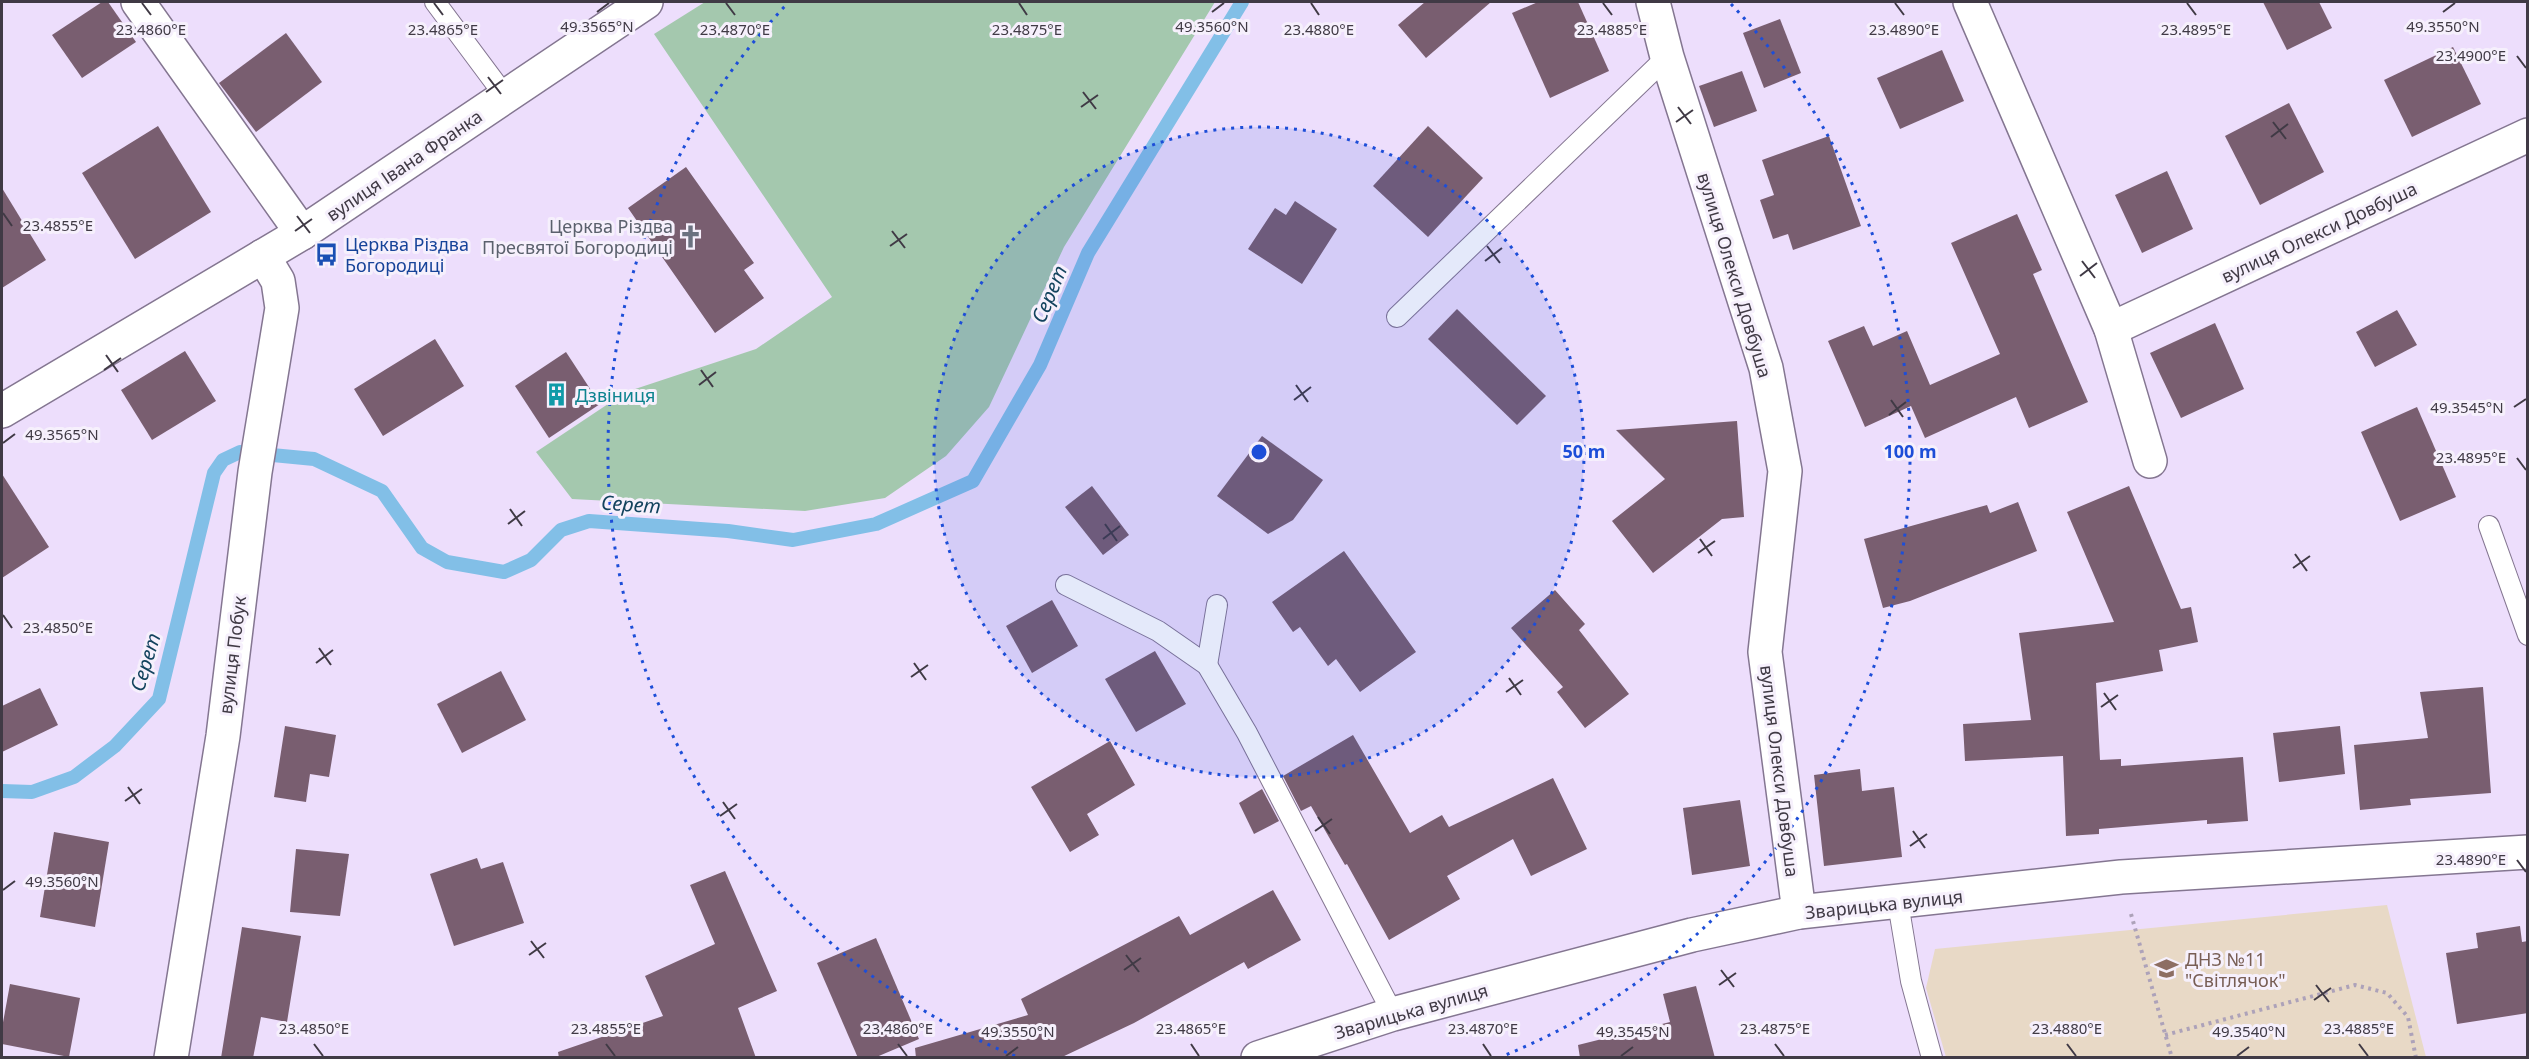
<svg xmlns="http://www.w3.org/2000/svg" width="2529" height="1059" viewBox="0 0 2529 1059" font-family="'Noto Sans',sans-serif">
<rect width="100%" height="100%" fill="#eddefc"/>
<polygon fill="#e8d9c6" points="2387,905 2426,1057 1946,1057 1926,988 1935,949"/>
<polygon fill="#a4c8ae" points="705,2 1215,2 1064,247 989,407 946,456 885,498 805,511 572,499 536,452 626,392 756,349 832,297 654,34"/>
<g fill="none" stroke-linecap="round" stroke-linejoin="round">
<polyline stroke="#82bfe7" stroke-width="14" points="2,791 32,792 74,777 115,746 159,699 214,473 223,460 240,452 314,459 382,491 422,548 447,562 504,572 531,560 561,530 589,521 728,531 793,540 876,524 973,481 1040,365 1088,253 1242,2"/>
</g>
<g fill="#795e70">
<polygon points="102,2 108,2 136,42 82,78 52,35"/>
<polygon points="1425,2 1491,2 1426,58 1398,25"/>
<polygon points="1538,2 1578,2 1609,71 1550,98 1512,13"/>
<polygon points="2263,2 2319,2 2332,28 2287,50"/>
<polygon points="1780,19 1801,73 1764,88 1743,33"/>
<polygon points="286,33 322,82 256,132 219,83"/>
<polygon points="2453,47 2481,104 2412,137 2384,80"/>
<polygon points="1942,50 1964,101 1900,129 1877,78"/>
<polygon points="1742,71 1757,111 1714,127 1699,86"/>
<polygon points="2289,103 2324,172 2260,205 2225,136"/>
<polygon points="158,126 211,212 135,259 82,173"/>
<polygon points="1428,126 1483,178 1428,237 1373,186"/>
<polygon points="1829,136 1861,226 1793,250 1788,234 1773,239 1760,200 1774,195 1762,160"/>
<polygon points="686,167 754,263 744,270 764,298 715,333 628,208"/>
<polygon points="2167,171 2193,229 2142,253 2115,195"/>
<polygon points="2,188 46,260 2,288"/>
<polygon points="1295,201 1337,229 1302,284 1248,249 1275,208 1286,215"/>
<polygon points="2017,214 2042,270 2033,274 2088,402 2029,428 2016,397 1925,438 1911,406 1865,427 1828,341 1864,326 1873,346 1907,331 1930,385 2000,354 1951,243"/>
<polygon points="1457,309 1546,396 1517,425 1428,339"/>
<polygon points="2397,310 2417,345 2375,367 2356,332"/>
<polygon points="2215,323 2244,389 2181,418 2150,353"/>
<polygon points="435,339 464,386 383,436 354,389"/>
<polygon points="185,351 216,401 152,440 121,390"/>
<polygon points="566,352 600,404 549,438 515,386"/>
<polygon points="2417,407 2456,497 2400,521 2361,432"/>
<polygon points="1737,421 1744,517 1722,519 1653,573 1612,521 1665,479 1616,430"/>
<polygon points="1262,436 1323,480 1293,520 1268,534 1217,496"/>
<polygon points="2,474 49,547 2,578"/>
<polygon points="1092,486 1129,535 1103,555 1065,507"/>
<polygon points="2129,486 2181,609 2191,607 2198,642 2159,650 2163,671 2096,683 2100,760 2121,759 2121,766 2243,757 2248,821 2207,824 2207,820 2099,829 2099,834 2066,836 2063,756 1965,761 1963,724 2031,720 2019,633 2114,622 2067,512"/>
<polygon points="2018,502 2037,551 1910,601 1883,608 1864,539 1987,505 1990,513"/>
<polygon points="1344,551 1416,652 1360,692 1336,659 1328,666 1300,627 1293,632 1272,602"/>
<polygon points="1555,590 1585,624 1579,630 1629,694 1585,728 1557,692 1563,687 1511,628"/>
<polygon points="1052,600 1078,646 1032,673 1006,626"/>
<polygon points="1155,651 1186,704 1136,732 1105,679"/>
<polygon points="501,671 526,720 462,753 437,704"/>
<polygon points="2483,687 2491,793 2410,799 2411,805 2360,810 2354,745 2428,738 2420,692"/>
<polygon points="40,688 58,725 2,752 2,706"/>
<polygon points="285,726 336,735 329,777 310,774 306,802 274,797"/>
<polygon points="2340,726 2345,774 2279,782 2273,733"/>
<polygon points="1353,735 1410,833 1442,815 1449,827 1553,778 1587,849 1531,876 1513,839 1447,876 1460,899 1389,940 1347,864 1345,865 1311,806 1301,811 1283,776"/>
<polygon points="1110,741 1135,785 1087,814 1099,835 1070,852 1031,787"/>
<polygon points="1860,769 1862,791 1894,787 1902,857 1824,866 1814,775"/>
<polygon points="1262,789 1279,821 1254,834 1239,803"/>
<polygon points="1740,800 1750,866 1692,875 1683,808"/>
<polygon points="54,832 109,842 95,927 40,917"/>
<polygon points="296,849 349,854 340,916 290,912"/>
<polygon points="477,858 481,869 503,862 524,923 454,946 430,874"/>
<polygon points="725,871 777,991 738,1008 756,1058 559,1058 558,1052 663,1016 645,976 715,944 690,885"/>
<polygon points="1273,890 1301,940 1248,969 1244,962 1134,1023 1060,1058 916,1058 915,1048 1028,1015 1021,999 1179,916 1190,935"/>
<polygon points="2520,926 2522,942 2528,941 2528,1013 2457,1024 2446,953 2478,948 2476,933"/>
<polygon points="242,927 301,936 287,1022 261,1017 253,1058 221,1058"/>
<polygon points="876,938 919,1039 874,1058 858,1058 817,963"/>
<polygon points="10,984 80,998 69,1057 2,1044 2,1028"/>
<polygon points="1696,986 1715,1058 1580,1058 1578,1045 1670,1022 1663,994"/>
</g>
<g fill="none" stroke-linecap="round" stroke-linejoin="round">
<defs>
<g id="lane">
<polyline points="435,2 505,96"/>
<polyline points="1397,317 1667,57"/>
<polyline points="2489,526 2528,635"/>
<polyline points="1066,585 1158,631 1207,665 1247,733 1393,1014"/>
<polyline points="1207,665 1217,605"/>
<polyline points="1898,903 1911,981 1932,1058"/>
</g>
<g id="street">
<polyline points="138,2 302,233"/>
<polyline points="1653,2 1667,57 1766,368 1785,471 1765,652 1799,912"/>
<polyline points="1970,2 2111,329 2150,461"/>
<polyline points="2111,329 2528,135"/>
<polyline points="171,1058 223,736 255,472 282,308 278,281 263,256"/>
<polyline points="1258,1058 1393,1014 1692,935 1799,912 2121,877 2528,852"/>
</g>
<polyline id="secondary" points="2,411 302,233 646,2"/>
</defs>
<use href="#lane" stroke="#847691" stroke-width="22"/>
<use href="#street" stroke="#847691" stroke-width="36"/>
<use href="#secondary" stroke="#847691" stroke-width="36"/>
<g stroke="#ada2b9" stroke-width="4" stroke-dasharray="3 4.5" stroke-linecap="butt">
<polyline points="2131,914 2172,1058"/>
<polyline points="2165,1035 2355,985 2387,993 2408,1017 2416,1058"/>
</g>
<use href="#lane" stroke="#fff" stroke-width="20"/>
<use href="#street" stroke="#fff" stroke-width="33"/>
<use href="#secondary" stroke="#fff" stroke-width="33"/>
</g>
<path fill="none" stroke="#403a45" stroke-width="2" d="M142 3 151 15M434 3 443 15M726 3 735 15M1019 3 1027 15M1311 3 1319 15M1603 3 1612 15M1895 3 1904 15M2187 3 2196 15M597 12 609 3M1212 12 1224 3M2443 12 2455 3M2517 56 2526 68M488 77 501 94M486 92 503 80M1083 92 1096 109M1081 107 1098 95M1678 107 1691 124M1676 122 1693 110M2273 122 2286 139M2271 137 2288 124M3 213 12 226M297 216 310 233M295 231 312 219M892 231 905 248M890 246 907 234M1487 246 1500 263M1485 261 1502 248M2082 261 2095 278M2080 276 2097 263M106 355 118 372M104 370 121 358M701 370 713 387M699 385 716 372M1296 385 1308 402M1294 400 1311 387M1891 400 1903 417M2514 407 2526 399M1889 415 1906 402M3 443 15 434M2517 458 2526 470M510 509 522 526M508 524 525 511M1105 524 1117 541M1103 539 1120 526M1700 539 1712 556M1698 553 1715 541M2295 554 2307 571M2293 568 2310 556M3 615 12 628M319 648 331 665M316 663 333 650M914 663 926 680M911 677 928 665M1509 678 1521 695M1506 692 1523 680M2104 693 2116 710M2101 707 2118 695M128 787 140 804M125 801 142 789M723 802 735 819M720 816 737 804M1318 817 1330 834M1315 831 1332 819M1913 831 1925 848M1910 846 1927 834M2517 860 2526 872M3 890 15 881M531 941 544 958M529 955 546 943M1126 955 1139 972M1124 970 1141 958M1721 970 1734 987M1719 985 1736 973M2316 985 2329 1002M2314 1000 2331 988M314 1044 323 1056M606 1044 615 1056M898 1044 907 1056M1191 1044 1199 1056M1483 1044 1491 1056M1775 1044 1784 1056M2067 1044 2076 1056M2359 1044 2368 1056M1006 1056 1018 1047M1621 1056 1633 1047M2237 1056 2249 1047"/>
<circle cx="1259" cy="452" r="325" fill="#1d4ed8" fill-opacity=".12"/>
<g fill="none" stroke="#1d4ed8" stroke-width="3" stroke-dasharray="3 6">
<circle cx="1259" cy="452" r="325"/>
<path d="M1015 1056A651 651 0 0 1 787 4M1731 4A651 651 0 0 1 1503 1056"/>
</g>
<defs>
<symbol id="church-bare" viewBox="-9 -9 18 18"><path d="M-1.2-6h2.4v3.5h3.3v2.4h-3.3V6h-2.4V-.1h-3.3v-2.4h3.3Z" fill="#6b7280" stroke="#f6f0fc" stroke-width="2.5" paint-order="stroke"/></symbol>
<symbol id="bus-bare" viewBox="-9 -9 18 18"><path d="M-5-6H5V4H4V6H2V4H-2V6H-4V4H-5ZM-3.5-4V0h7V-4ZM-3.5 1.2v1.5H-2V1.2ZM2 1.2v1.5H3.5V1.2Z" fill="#1a4fb4" stroke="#f6f0fc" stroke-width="2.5" paint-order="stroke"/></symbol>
<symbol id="building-bare" viewBox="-9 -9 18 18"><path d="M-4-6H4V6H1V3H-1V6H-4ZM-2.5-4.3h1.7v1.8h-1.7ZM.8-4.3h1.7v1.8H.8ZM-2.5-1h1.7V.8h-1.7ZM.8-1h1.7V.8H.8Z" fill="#0f9aa8" stroke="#f6f0fc" stroke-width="2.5" paint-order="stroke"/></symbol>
<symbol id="school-bare" viewBox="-9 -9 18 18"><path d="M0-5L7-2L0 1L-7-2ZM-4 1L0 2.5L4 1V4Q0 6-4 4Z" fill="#8d6e63" stroke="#f6f0fc" stroke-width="2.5" paint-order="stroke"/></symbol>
</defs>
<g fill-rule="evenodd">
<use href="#church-bare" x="674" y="220" width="33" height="33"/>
<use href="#bus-bare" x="310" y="238" width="33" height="33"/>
<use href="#building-bare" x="540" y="378" width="33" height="33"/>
<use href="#school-bare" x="2150" y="952" width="33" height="33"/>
</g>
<g text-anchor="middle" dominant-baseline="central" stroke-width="6" stroke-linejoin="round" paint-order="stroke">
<g font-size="18" fill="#403a45" stroke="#f6f0fc">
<text transform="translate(404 165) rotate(-34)">вулиця Івана Франка</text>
<text transform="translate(2319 232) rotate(-25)">вулиця Олекси Довбуша</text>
<text transform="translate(1735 275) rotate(73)">вулиця Олекси Довбуша</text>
<text transform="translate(232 655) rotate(-83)">вулиця Побук</text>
<text transform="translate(1780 771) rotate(83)">вулиця Олекси Довбуша</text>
<text transform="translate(1884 904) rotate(-6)">Зварицька вулиця</text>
<text transform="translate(1411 1011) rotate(-16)">Зварицька вулиця</text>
</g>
<g font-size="18" fill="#5b616d" stroke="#f6f0fc" text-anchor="end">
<text x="673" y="226">Церква Різдва<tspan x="673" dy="21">Пресвятої Богородиці</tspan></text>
</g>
<g font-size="18" fill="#164399" stroke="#f6f0fc" text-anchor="start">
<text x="345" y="244">Церква Різдва<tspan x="345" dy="21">Богородиці</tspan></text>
</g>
<g font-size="18" fill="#0d838f" stroke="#f6f0fc" text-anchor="start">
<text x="575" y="395">Дзвіниця</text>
</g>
<g font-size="18" fill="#785e54" stroke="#f6f0fc" text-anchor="start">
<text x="2185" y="959">ДНЗ №11<tspan x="2185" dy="21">"Світлячок"</tspan></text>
</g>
<g font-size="20" font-style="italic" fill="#13435e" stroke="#f6f0fc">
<text transform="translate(1049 294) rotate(-67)">Серет</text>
<text transform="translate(631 504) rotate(4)">Серет</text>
<text transform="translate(145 662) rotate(-73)">Серет</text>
</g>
</g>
<g font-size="15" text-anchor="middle" fill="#403a45" stroke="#f6f0fc" stroke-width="6" stroke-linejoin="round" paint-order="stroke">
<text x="597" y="32">49.3565°N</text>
<text x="1212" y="32">49.3560°N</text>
<text x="2443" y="32">49.3550°N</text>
<text x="151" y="35">23.4860°E</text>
<text x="443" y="35">23.4865°E</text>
<text x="735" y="35">23.4870°E</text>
<text x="1027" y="35">23.4875°E</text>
<text x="1319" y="35">23.4880°E</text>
<text x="1612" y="35">23.4885°E</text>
<text x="1904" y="35">23.4890°E</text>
<text x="2196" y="35">23.4895°E</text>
<text x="2471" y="61">23.4900°E</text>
<text x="58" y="231">23.4855°E</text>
<text x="2467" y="413">49.3545°N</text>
<text x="62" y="440">49.3565°N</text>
<text x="2471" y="463">23.4895°E</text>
<text x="58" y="633">23.4850°E</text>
<text x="2471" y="865">23.4890°E</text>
<text x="62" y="887">49.3560°N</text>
<text x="314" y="1034">23.4850°E</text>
<text x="606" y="1034">23.4855°E</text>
<text x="898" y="1034">23.4860°E</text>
<text x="1191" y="1034">23.4865°E</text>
<text x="1483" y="1034">23.4870°E</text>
<text x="1775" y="1034">23.4875°E</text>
<text x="2067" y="1034">23.4880°E</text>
<text x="2359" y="1034">23.4885°E</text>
<text x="1018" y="1037">49.3550°N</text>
<text x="1633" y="1037">49.3545°N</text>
<text x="2249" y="1037">49.3540°N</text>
</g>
<circle cx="1259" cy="452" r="9" fill="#1d4ed8" stroke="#f6f0fc" stroke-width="3"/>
<g font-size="18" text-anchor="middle" font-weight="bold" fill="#1d4ed8" stroke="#f6f0fc" stroke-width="6" stroke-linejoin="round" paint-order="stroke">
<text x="1584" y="458">50 m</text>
<text x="1910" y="458">100 m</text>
</g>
<rect width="2529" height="1059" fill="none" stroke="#403a45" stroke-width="6"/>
</svg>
